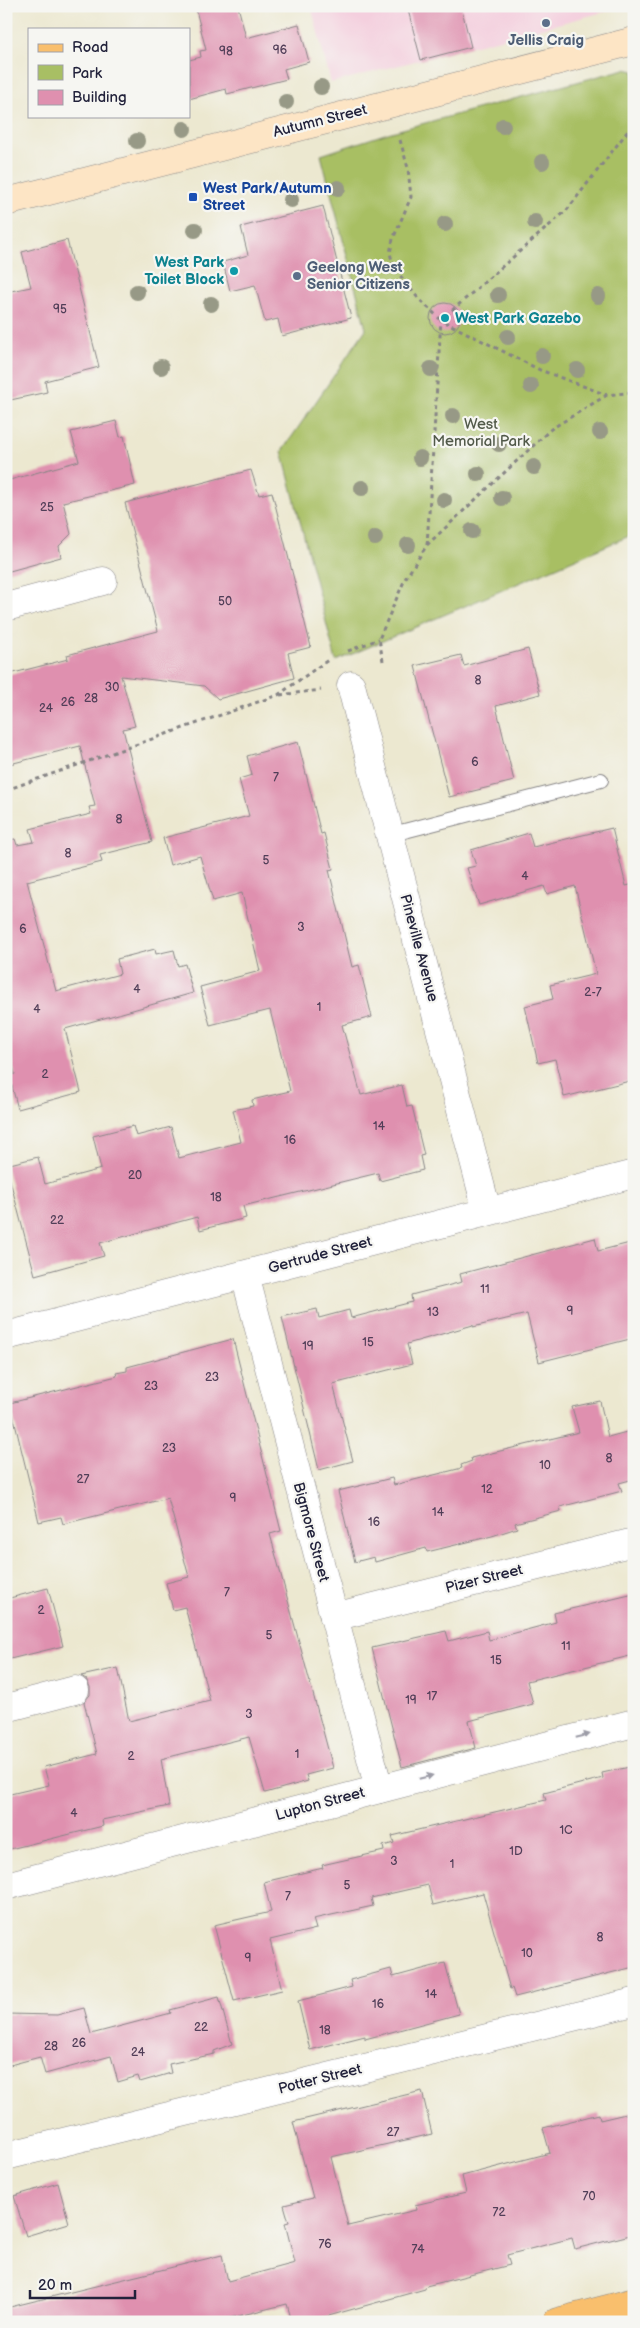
<svg xmlns="http://www.w3.org/2000/svg" width="640" height="2328" viewBox="0 0 640 2328" font-family="'Balsamiq Sans',sans-serif">
<rect width="100%" height="100%" fill="#f6f6f2"/>
<filter id="ink" filterUnits="userSpaceOnUse"><feTurbulence type="fractalNoise" baseFrequency=".02" numOctaves="2"/><feDisplacementMap in="SourceGraphic" scale="10" xChannelSelector="R" yChannelSelector="G"/><feConvolveMatrix kernelMatrix="1 2 1 2 8 2 1 2 1" color-interpolation-filters="sRGB"/></filter>
<filter id="wash" filterUnits="userSpaceOnUse"><feTurbulence type="fractalNoise" baseFrequency=".0096" numOctaves="4" result="noise"/><feDisplacementMap in="SourceGraphic" scale="20" xChannelSelector="R" yChannelSelector="G"/><feGaussianBlur stdDeviation="1.12" result="paint"/><feColorMatrix in="noise" values="0 0 0 0 0 0 0 0 0 0 0 0 0 0 0 0 0 1.4 0 .05"/><feComposite in="paint" operator="in"/></filter>
<g filter="url(#wash)">
<rect width="100%" height="100%" fill="#ece8d0"/>
<polygon fill="#f4cfde" points="311,6 627,6 331,83"/>
<polygon fill="#a8bf64" stroke="#657050" points="625,69 634,71 634,534 336,661 282,451 366,329 321,155 388,133"/>
<g id="blocks">
<g fill="#df90af">
<polygon points="195,6 238,6 246,38 299,24 309,62 284,69 287,79 227,94 226,89 189,99 189,60 201,57 200,51 206,50"/>
<polygon points="407,6 461,6 471,47 421,60"/>
<polygon points="323,206 351,318 282,336 278,319 265,322 255,285 230,291 223,262 248,255 241,227"/>
<polygon points="67,240 99,367 45,381 47,392 6,401 6,292 31,287 22,252"/>
<circle cx="445" cy="318" r="15"/>
<polygon points="116,421 120,437 124,436 135,485 63,502 71,534 59,546 61,557 6,572 6,481 79,461 71,432"/>
<polygon points="251,470 259,495 272,492 311,647 288,653 294,678 218,699 204,686 121,676 135,726 123,729 152,842 100,855 102,862 27,881 56,991 120,974 117,959 155,949 156,954 174,950 178,966 185,964 193,993 65,1029 81,1092 18,1109 9,1075 15,1074 6,1039 6,840 15,839 17,845 34,842 30,829 91,814 89,807 95,806 80,746 6,765 6,675 68,659 67,655 158,631 125,503"/>
<polygon points="528,649 540,694 496,706 514,781 449,797 415,666 461,655 464,666"/>
<polygon points="298,742 321,834 324,833 333,869 329,870 352,967 359,965 372,1017 342,1025 361,1095 402,1085 407,1107 412,1106 424,1155 420,1156 423,1170 380,1181 378,1173 243,1206 246,1218 200,1230 197,1217 100,1243 104,1256 35,1275 6,1165 38,1157 45,1184 101,1169 93,1136 133,1126 136,1136 171,1127 179,1158 241,1142 233,1110 253,1106 252,1100 290,1091 270,1010 210,1025 200,987 260,971 242,893 213,901 200,856 170,865 163,838 249,816 239,779 252,775 247,756"/>
<polygon points="612,828 626,886 634,884 634,1080 564,1097 555,1059 538,1063 525,1006 553,999 550,985 596,974 575,886 547,894 544,886 479,905 467,868 476,866 471,850 529,833 533,847"/>
<polygon points="595,1238 598,1251 634,1242 634,1338 539,1362 527,1314 473,1327 473,1325 407,1344 412,1364 333,1384 353,1461 319,1470 282,1317 317,1309 319,1318 349,1310 351,1318 412,1302 411,1295 462,1282 460,1274"/>
<polygon points="233,1339 281,1531 270,1534 333,1768 306,1775 308,1781 265,1793 249,1737 161,1759 169,1806 102,1820 103,1826 6,1850 6,1795 49,1785 44,1767 97,1754 84,1702 90,1695 90,1687 86,1679 81,1676 118,1668 129,1721 210,1701 185,1607 173,1610 166,1583 189,1577 168,1498 63,1524 61,1517 39,1522 10,1403 117,1376 116,1373 127,1371 127,1367"/>
<polygon points="600,1401 608,1437 634,1430 634,1479 619,1483 622,1491 560,1507 561,1511 515,1523 517,1528 492,1536 427,1552 426,1548 375,1562 374,1557 355,1562 338,1491 392,1478 394,1485 462,1468 461,1465 472,1461 471,1458 579,1432 572,1407"/>
<polygon points="48,1588 63,1646 6,1660 6,1599"/>
<polygon points="634,1594 634,1655 527,1681 533,1704 469,1721 476,1748 402,1767 372,1648 446,1631 449,1641 487,1631 489,1640 556,1622 554,1613"/>
<polygon points="634,1766 634,1967 515,1997 512,1988 510,1989 483,1893 433,1905 428,1885 371,1898 373,1906 313,1919 316,1929 270,1940 282,1990 234,2001 214,1925 271,1912 264,1882 323,1868 322,1865 384,1851 383,1846 394,1843 392,1836 546,1800 544,1793 603,1778 602,1773"/>
<polygon points="445,1963 459,2014 365,2039 365,2036 310,2050 298,2001 352,1987 350,1980 391,1969 393,1977"/>
<polygon points="219,1997 232,2044 214,2051 214,2054 169,2064 171,2073 140,2082 138,2076 118,2082 111,2056 45,2074 40,2057 6,2066 6,2014 57,2015 84,2008 91,2034 171,2013 170,2010"/>
<polygon points="422,2091 432,2134 331,2157 348,2226 416,2210 415,2205 466,2193 462,2176 550,2153 543,2128 599,2114 600,2120 634,2112 634,2234 575,2249 572,2238 507,2255 510,2265 426,2286 425,2289 307,2322 292,2322 287,2304 214,2322 6,2322 6,2308 222,2255 228,2281 295,2263 285,2223 289,2222 284,2205 313,2198 293,2122"/>
<polygon points="58,2183 69,2223 26,2236 14,2196"/>
</g>
</g>
</g>
<g filter="url(#ink)">
<use href="#blocks" fill-opacity="0" stroke="#878586" stroke-width="1"/>
<g fill="none" stroke-linecap="round" stroke-linejoin="round">
<defs>
<polyline id="lane" points="389,835 601,780"/>
<g id="street">
<polyline points="6,607 103,581"/>
<polyline points="351,685 487,1211"/>
<polyline points="245,1275 379,1789"/>
<polyline points="6,1336 634,1174"/>
<polyline points="334,1617 634,1542"/>
<polyline points="6,1708 75,1690"/>
<polyline points="6,1886 634,1723"/>
<polyline points="6,2156 634,2002"/>
</g>
<polyline id="secondary" points="6,202 634,41"/>
<polyline id="primary" points="557,2322 634,2302"/>
</defs>
<use href="#lane" stroke="#878586" stroke-width="16"/>
<use href="#street" stroke="#878586" stroke-width="29"/>
<use href="#secondary" stroke="#878586" stroke-width="29"/>
<use href="#primary" stroke="#878586" stroke-width="29"/>
<g stroke="#878586" stroke-width="3" stroke-dasharray="4 4" stroke-linecap="butt">
<polyline points="400,140 408,168 411,197 393,239 390,253 394,268 418,298 441,320 540,370 607,395"/>
<polyline points="427,545 441,320 567,210 634,123"/>
<polyline points="348,651 379,639"/>
<polyline points="383,661 379,639 405,579 427,545 551,429 607,395 634,392"/>
<polyline points="280,695 321,690"/>
<polyline points="6,790 278,695 328,660"/>
</g>
<use href="#lane" stroke="#fff" stroke-width="14"/>
<use href="#street" stroke="#fff" stroke-width="28"/>
<use href="#secondary" stroke="#fde5c5" stroke-width="28"/>
<use href="#primary" stroke="#f9bf6d" stroke-width="28"/>
</g>
<g fill="#979986">
<circle cx="321" cy="87" r="8"/>
<circle cx="286" cy="102" r="8"/>
<circle cx="503" cy="126" r="8"/>
<circle cx="184" cy="129" r="8"/>
<circle cx="137" cy="141" r="8"/>
<circle cx="542" cy="162" r="8"/>
<circle cx="338" cy="188" r="8"/>
<circle cx="291" cy="200" r="8"/>
<circle cx="535" cy="222" r="8"/>
<circle cx="445" cy="224" r="8"/>
<circle cx="195" cy="230" r="8"/>
<circle cx="137" cy="292" r="8"/>
<circle cx="498" cy="295" r="8"/>
<circle cx="598" cy="296" r="8"/>
<circle cx="211" cy="304" r="8"/>
<circle cx="508" cy="337" r="8"/>
<circle cx="542" cy="356" r="8"/>
<circle cx="161" cy="367" r="8"/>
<circle cx="431" cy="369" r="8"/>
<circle cx="577" cy="370" r="8"/>
<circle cx="531" cy="386" r="8"/>
<circle cx="453" cy="416" r="8"/>
<circle cx="600" cy="432" r="8"/>
<circle cx="499" cy="444" r="8"/>
<circle cx="420" cy="458" r="8"/>
<circle cx="534" cy="467" r="8"/>
<circle cx="478" cy="474" r="8"/>
<circle cx="362" cy="488" r="8"/>
<circle cx="502" cy="498" r="8"/>
<circle cx="444" cy="500" r="8"/>
<circle cx="472" cy="531" r="8"/>
<circle cx="375" cy="538" r="8"/>
<circle cx="408" cy="545" r="8"/>
</g>
<defs><path id="oneway-solid" d="M-6-.8H1V-3.2L6.5 0L1 3.2V.8H-6Z" transform="scale(1.25)"/></defs>
<g fill="#9c9ca7">
<use href="#oneway-solid" transform="translate(583 1736) rotate(-14)"/>
<use href="#oneway-solid" transform="translate(426 1777) rotate(-14)"/>
</g>
</g>
<g fill="#5c6f8a" stroke="#f6f6f2" stroke-width="2">
<circle cx="546" cy="23" r="5"/>
<circle cx="297" cy="276" r="5"/>
</g>
<rect fill="#1a4fb4" stroke="#f6f6f2" stroke-width="2" x="188" y="192" width="10" height="10" rx="2.5"/>
<g fill="#0f9aa8" stroke="#f6f6f2" stroke-width="2">
<circle cx="234" cy="271" r="5"/>
<circle cx="445" cy="318" r="5"/>
</g>
<g text-anchor="middle" dominant-baseline="central" stroke-width="4.5" stroke-linejoin="round" paint-order="stroke">
<g font-size="12" fill="#513e58">
<text x="280" y="50">96</text>
<text x="226" y="51">98</text>
<text x="60" y="309">95</text>
<text x="47" y="507">25</text>
<text x="225" y="601">50</text>
<text x="478" y="680">8</text>
<text x="112" y="687">30</text>
<text x="91" y="698">28</text>
<text x="68" y="702">26</text>
<text x="46" y="708">24</text>
<text x="475" y="762">6</text>
<text x="276" y="777">7</text>
<text x="119" y="819">8</text>
<text x="68" y="853">8</text>
<text x="266" y="860">5</text>
<text x="525" y="876">4</text>
<text x="301" y="927">3</text>
<text x="23" y="929">6</text>
<text x="137" y="989">4</text>
<text x="593" y="992">2-7</text>
<text x="319" y="1007">1</text>
<text x="37" y="1009">4</text>
<text x="45" y="1074">2</text>
<text x="379" y="1126">14</text>
<text x="290" y="1140">16</text>
<text x="135" y="1175">20</text>
<text x="216" y="1197">18</text>
<text x="57" y="1220">22</text>
<text x="485" y="1289">11</text>
<text x="570" y="1311">9</text>
<text x="433" y="1312">13</text>
<text x="368" y="1342">15</text>
<text x="308" y="1346">19</text>
<text x="212" y="1377">23</text>
<text x="151" y="1386">23</text>
<text x="169" y="1448">23</text>
<text x="609" y="1458">8</text>
<text x="545" y="1465">10</text>
<text x="83" y="1479">27</text>
<text x="487" y="1489">12</text>
<text x="233" y="1498">9</text>
<text x="438" y="1512">14</text>
<text x="374" y="1522">16</text>
<text x="227" y="1592">7</text>
<text x="41" y="1610">2</text>
<text x="269" y="1635">5</text>
<text x="566" y="1646">11</text>
<text x="496" y="1660">15</text>
<text x="432" y="1696">17</text>
<text x="411" y="1700">19</text>
<text x="249" y="1714">3</text>
<text x="297" y="1754">1</text>
<text x="131" y="1756">2</text>
<text x="74" y="1813">4</text>
<text x="566" y="1830">1C</text>
<text x="516" y="1851">1D</text>
<text x="394" y="1861">3</text>
<text x="452" y="1864">1</text>
<text x="347" y="1885">5</text>
<text x="288" y="1896">7</text>
<text x="600" y="1937">8</text>
<text x="527" y="1953">10</text>
<text x="248" y="1958">9</text>
<text x="431" y="1994">14</text>
<text x="378" y="2004">16</text>
<text x="201" y="2027">22</text>
<text x="325" y="2030">18</text>
<text x="79" y="2043">26</text>
<text x="51" y="2046">28</text>
<text x="138" y="2052">24</text>
<text x="393" y="2132">27</text>
<text x="589" y="2196">70</text>
<text x="499" y="2212">72</text>
<text x="325" y="2244">76</text>
<text x="418" y="2249">74</text>
</g>
<g font-size="15" font-weight="bold" fill="#4e5e75" stroke="#f6f6f2">
<text x="546" y="40">Jellis Craig</text>
<text x="307" y="267" text-anchor="start">Geelong West<tspan x="307" dy="17">Senior Citizens</tspan></text>
</g>
<g font-size="15" fill="#22223b" stroke="#f6f6f2">
<text transform="translate(320 121) rotate(-14)">Autumn Street</text>
<text transform="translate(419 948) rotate(75)">Pineville Avenue</text>
<text transform="translate(320 1255) rotate(-15)">Gertrude Street</text>
<text transform="translate(311 1532) rotate(75)">Bigmore Street</text>
<text transform="translate(484 1579) rotate(-14)">Pizer Street</text>
<text transform="translate(320 1804) rotate(-15)">Lupton Street</text>
<text transform="translate(320 2079) rotate(-14)">Potter Street</text>
</g>
<g font-size="15" font-weight="bold" fill="#164399" stroke="#f6f6f2" text-anchor="start">
<text x="203" y="188">West Park/Autumn<tspan x="203" dy="17">Street</tspan></text>
</g>
<g font-size="15" font-weight="bold" fill="#0d838f" stroke="#f6f6f2" text-anchor="end">
<text x="224" y="262">West Park<tspan x="224" dy="17">Toilet Block</tspan></text>
<text x="455" y="318" text-anchor="start">West Park Gazebo</text>
</g>
<g font-size="15" fill="#515949" stroke="#f6f6f2">
<text x="481" y="424">West<tspan x="481" dy="17">Memorial Park</tspan></text>
</g>
</g>
<rect width="640" height="2328" fill="none" stroke="#f6f6f2" stroke-width="25"/>
<rect x="28" y="28" width="162" height="90" fill="#f6f6f2" stroke="#a1a1a9"/>
<rect x="38" y="44" width="25" height="8" fill="#f9bf6d" stroke="#a1a1a9"/>
<text x="72" y="52" font-size="15" fill="#22223b">Road</text>
<rect x="38" y="65" width="25" height="15" fill="#a8bf64" stroke="#a1a1a9"/>
<text x="72" y="78" font-size="15" fill="#22223b">Park</text>
<rect x="38" y="90" width="25" height="15" fill="#df90af" stroke="#a1a1a9"/>
<text x="72" y="102" font-size="15" fill="#22223b">Building</text>
<path d="M30 2290v8h105v-8" fill="none" stroke="#22223b" stroke-width="2.5"/>
<text x="38" y="2290" font-size="15" fill="#22223b" stroke="#f6f6f2" stroke-width="4" paint-order="stroke">20 m</text>
</svg>
